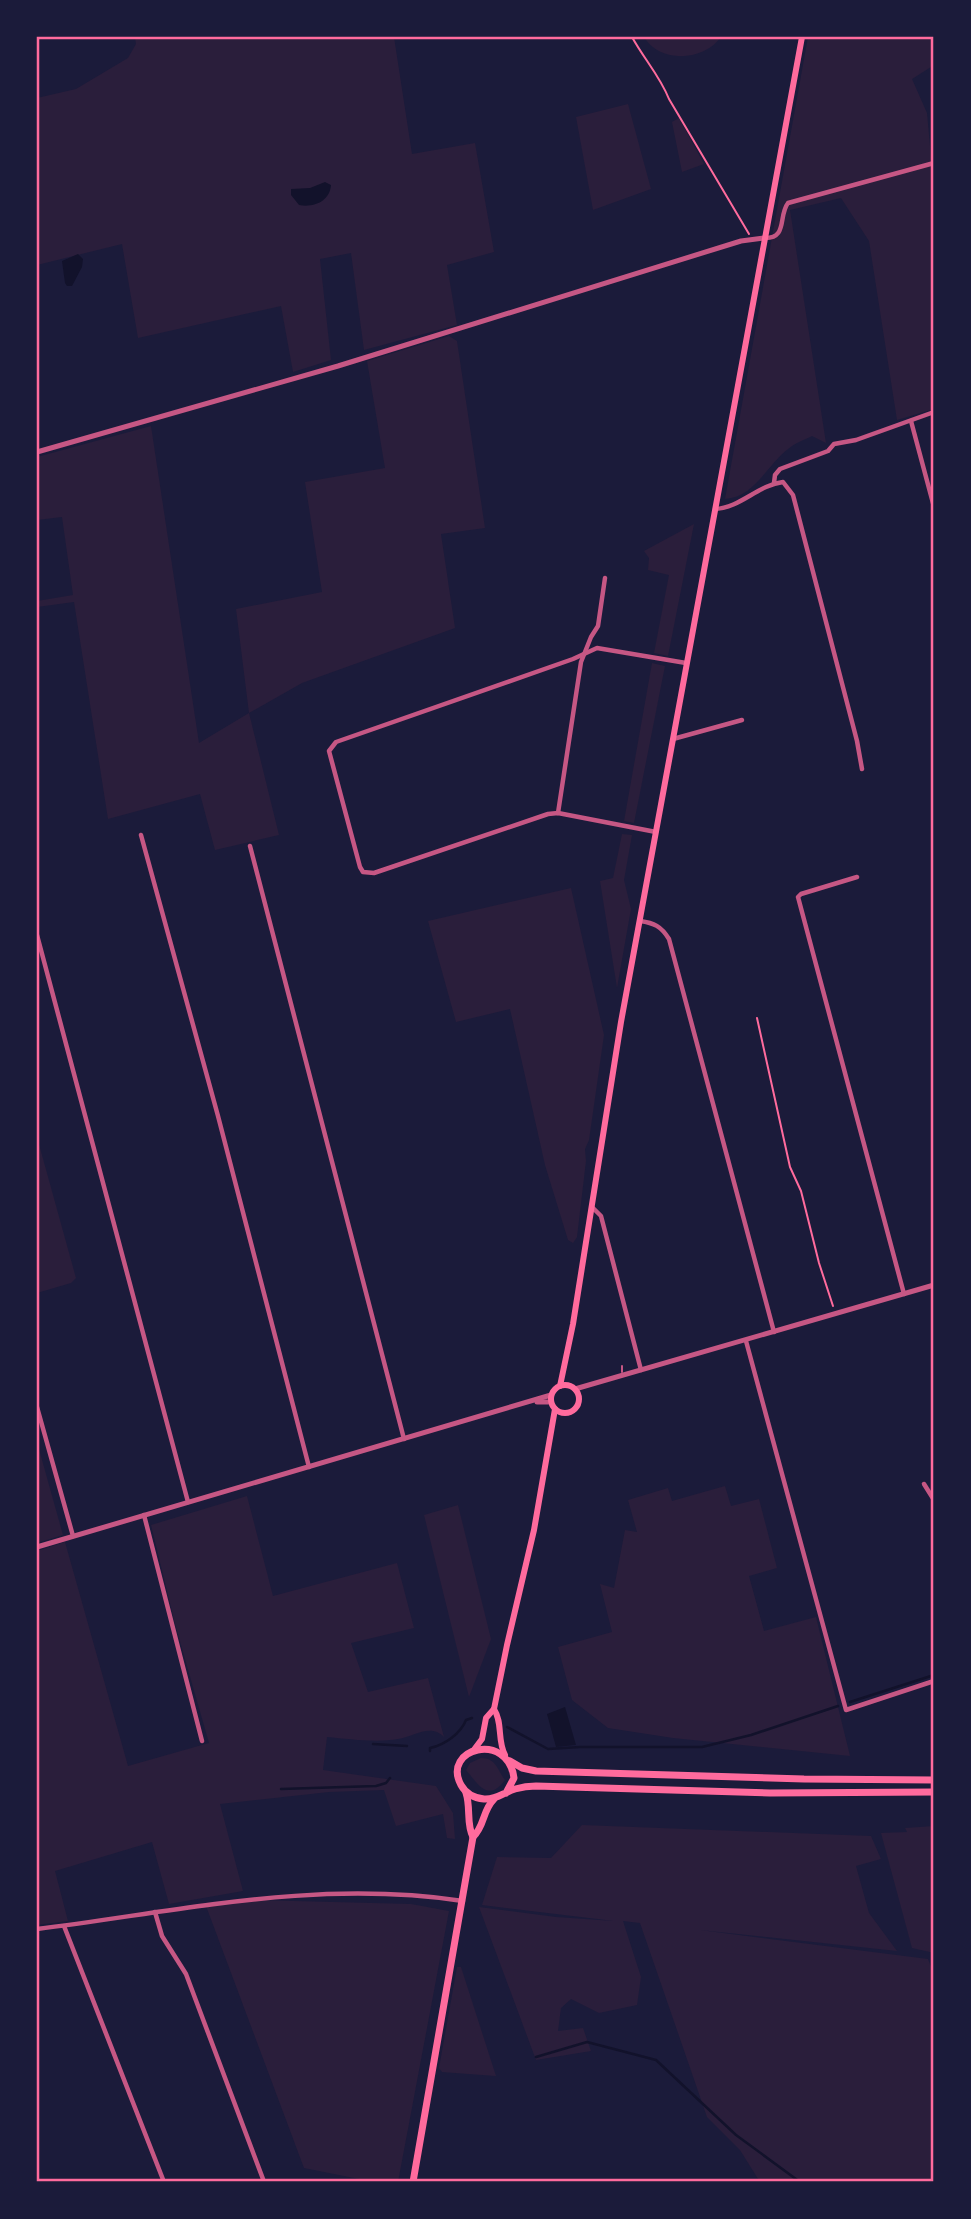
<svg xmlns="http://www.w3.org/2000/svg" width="971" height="2219" viewBox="0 0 971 2219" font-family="Bitter,serif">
<rect width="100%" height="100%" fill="#1b1b3a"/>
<g fill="#2a1e3b">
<polygon points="135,37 394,37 412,154 475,143 494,252 447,265 457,325 364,350 351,253 320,259 331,360 293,372 281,306 138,338 122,244 37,265 37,98 76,89 128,58 136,44"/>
<path d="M644 37H721C704 61 660 64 644 37Z"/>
<path d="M808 37H934V65L912 79 927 113 932 168H934V409L897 420 869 241 841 198 790 210 826 443 812 436C804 440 795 443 788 449 766 466 755 497 725 499Z"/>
<polygon points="628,104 651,189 593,210 576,117"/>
<polygon points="679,118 704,164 682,172 672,122"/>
<polygon points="449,336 457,341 485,528 441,534 455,628 302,683 249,713 279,835 215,850 200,794 108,819 74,602 37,607 37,601 73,595 62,517 37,520 37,457 151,426 199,743 249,713 236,609 322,592 305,482 385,468 367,361"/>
<polygon points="694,524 668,656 654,653 669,575 648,570 649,558 644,551"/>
<polygon points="652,663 665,666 634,823 624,821"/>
<polygon points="622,834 632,835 624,880 631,909 617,988 600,881 613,878"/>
<polygon points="571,888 604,1035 589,1140 585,1149 586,1161 577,1237 573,1243 568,1240 545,1165 510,1009 456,1022 428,921"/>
<polygon points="37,1137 76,1278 71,1283 37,1293"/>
<polygon points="37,1442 63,1535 37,1543"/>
<polygon points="725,1486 731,1506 759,1499 777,1568 749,1576 764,1631 816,1617 850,1756 673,1738 608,1728 572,1700 558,1647 612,1632 600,1584 614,1588 625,1530 637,1532 628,1500 668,1488 672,1501"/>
<path d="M247 1496 273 1596 397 1563 414 1628 351 1643 368 1692 428 1678 444 1737C430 1723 414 1737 398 1739 376 1743 349 1739 327 1737L323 1770 436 1786 453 1813 455 1839 447 1838 443 1814 396 1826 384 1790 329 1792 220 1804 243 1891 169 1904 152 1842 55 1871 68 1921 37 1925V1551L65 1542 128 1766 209 1743 175 1624 151 1525Z"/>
<polygon points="458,1505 491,1639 469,1697 424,1515"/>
<path d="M481 1758C496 1758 497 1769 505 1780 488 1803 478 1784 466 1770L470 1763Z"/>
<polygon points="582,1825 871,1836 881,1859 856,1866 869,1913 897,1951 700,1930 928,1959 934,1975 934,2182 760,2182 740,2150 707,2117 640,1923 623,1921 641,1977 637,2005 599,2013 571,1999 561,2008 558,2031 583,2028 591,2051 536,2060 479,1907 556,1917 614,1921 482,1905 497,1857 551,1858"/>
<polygon points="934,1826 934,1953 912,1948 881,1833 907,1832 905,1828"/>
<polygon points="255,1900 411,1904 449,1911 398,2182 374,2182 304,2168 206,1906"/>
<polygon points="457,1967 461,1967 496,2076 442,2072 439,2068"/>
</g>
<g fill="#12122b">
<path d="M325 182 331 185C330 201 314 208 299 205L291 195V189L310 188Z"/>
<polygon points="78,254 83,259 82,267 72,286 67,286 65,283 62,261"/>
<polygon points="565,1707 576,1745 556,1747 547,1714"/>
</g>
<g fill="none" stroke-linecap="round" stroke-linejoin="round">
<g stroke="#12122b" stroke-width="2.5">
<polyline points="850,1702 934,1675"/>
<polyline points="507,1727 548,1749 580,1747 702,1747 751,1735 838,1706"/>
<polyline points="373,1744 407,1746"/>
<path d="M430 1751V1748C445 1745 461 1733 466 1720L472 1718"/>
<polyline points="281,1789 376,1786 386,1783 390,1778"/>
<polyline points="536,2057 587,2042 656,2060 736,2135 800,2182"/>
</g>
<g stroke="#ff6b9d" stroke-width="2">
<path d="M632 37C644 59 660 76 669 99L749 234"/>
<polyline points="757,1018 790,1167 801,1191 819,1263 833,1306"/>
</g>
<polyline stroke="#c65784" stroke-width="2" points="622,1366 622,1372"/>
<g stroke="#c65784" stroke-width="4.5">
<path d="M764 238C788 239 778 216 788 203L934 163"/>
<polyline points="911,421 934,507"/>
<polyline points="774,483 775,475 780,469 828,451 834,444 856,440 934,412"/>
<path d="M715 509C740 508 758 485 783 482L793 495 857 741 862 769"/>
<polyline points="673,739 742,720"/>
<polyline points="558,813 581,662 591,637 598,626 605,578"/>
<polyline points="656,832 558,813 548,814 374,873 363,872 360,867 329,751 336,742 573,659 597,648 686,663"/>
<polyline points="141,835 218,1116 309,1467"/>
<polyline points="250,846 404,1439"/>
<polyline points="857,877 801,894 798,897 904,1294"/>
<path d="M640 921C654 923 661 926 669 939L774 1332"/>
<polyline points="37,935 188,1502"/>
<polyline points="592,1207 601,1216 641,1370"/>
<polyline points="746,1341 846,1710 934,1681"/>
<polyline points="37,1407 73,1536"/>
<polyline points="924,1484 934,1500"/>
<polyline points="144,1515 202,1741"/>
<polyline points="155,1912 162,1936 186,1974 263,2179"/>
<polyline points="64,1926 164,2182"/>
<path d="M37 1929C182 1911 315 1879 463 1901"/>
</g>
<g stroke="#c65784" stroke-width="5">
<polyline points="37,452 338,366 741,241 764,238"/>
<polyline points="575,1389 934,1285"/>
<polyline points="537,1402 551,1402"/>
<polyline points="37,1547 551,1395"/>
</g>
<g stroke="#ff6b9d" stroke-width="6">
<circle cx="565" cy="1399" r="14"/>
<polyline points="560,1386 573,1324 621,1022 802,37"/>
<path d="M494 1709C503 1723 497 1740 505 1755"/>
<polyline points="473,1751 482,1739 486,1718 494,1709 507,1645 534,1530 555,1409"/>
</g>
<g stroke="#ff6b9d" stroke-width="7">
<polyline points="510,1761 522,1768 536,1771 804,1779 934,1780"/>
<path d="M466 1793C471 1808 466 1824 473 1837"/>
<path d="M506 1793 514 1778C508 1731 441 1748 461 1785 466 1794 473 1798 484 1799 496 1800 503 1793 515 1789 522 1787 529 1786 536 1786L770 1793 934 1792"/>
<path d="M413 2182 473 1837C485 1826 482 1811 494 1799"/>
</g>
</g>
<rect width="971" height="2219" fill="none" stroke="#1b1b3a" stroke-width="77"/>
<rect x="38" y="38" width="894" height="2142" fill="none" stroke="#ff6b9d" stroke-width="2.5"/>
</svg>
